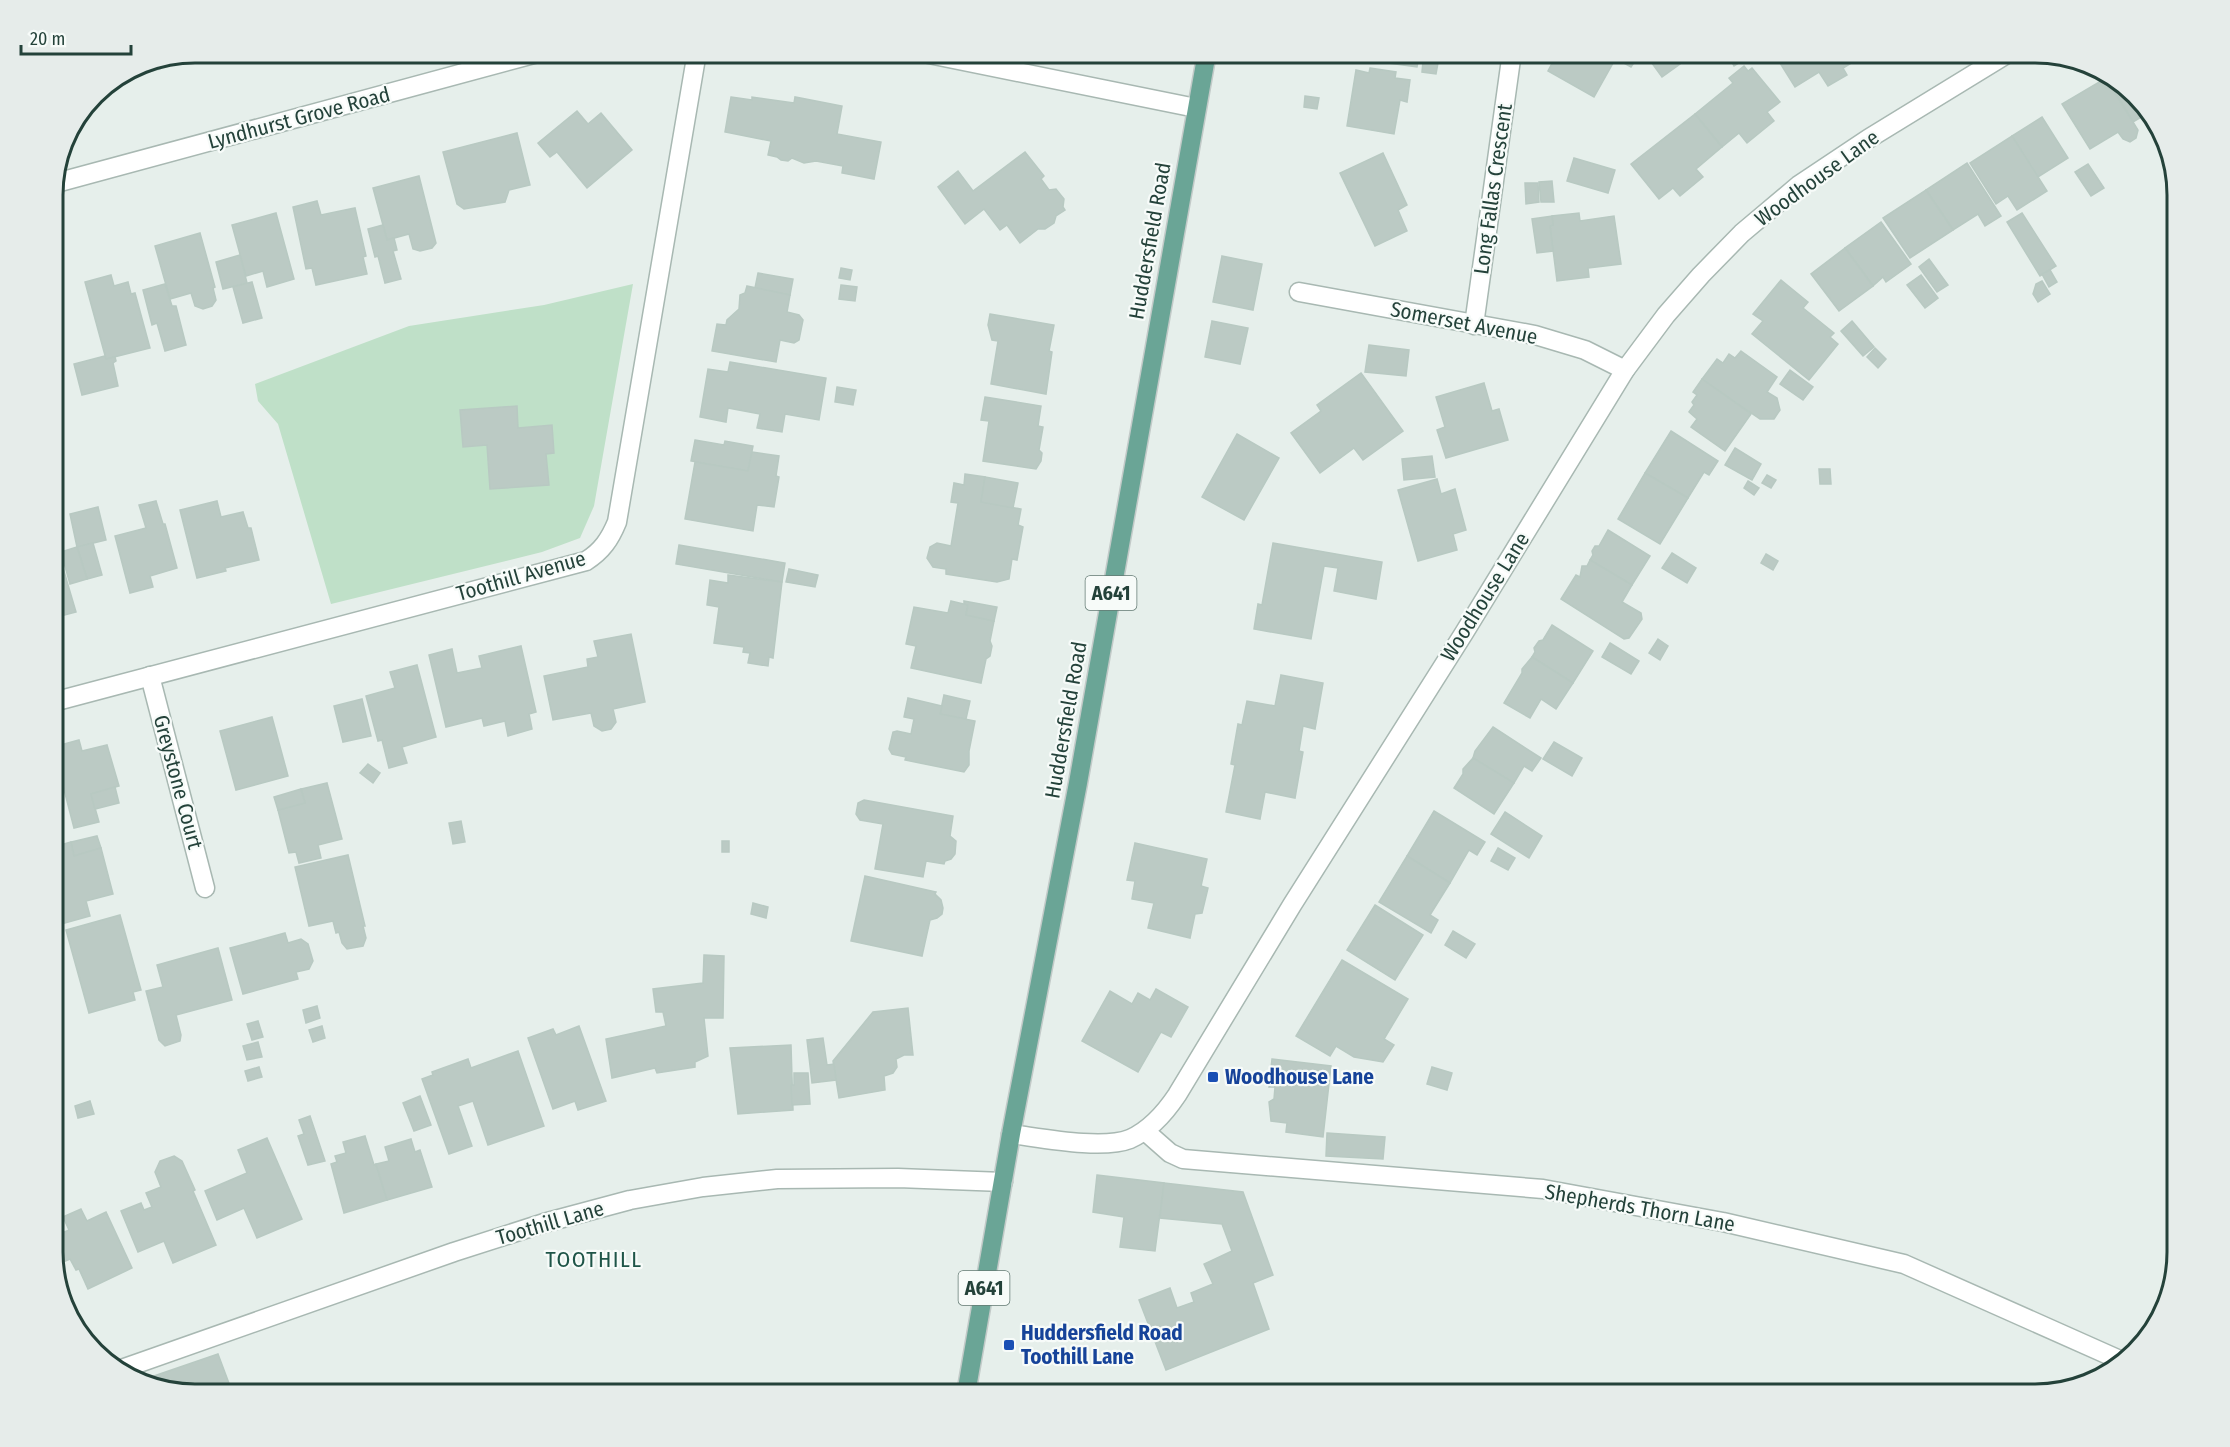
<svg xmlns="http://www.w3.org/2000/svg" width="2230" height="1447" viewBox="0 0 2230 1447" font-family="'Fira Sans Condensed',sans-serif">
<rect width="100%" height="100%" fill="#e6efeb"/>
<path fill="#bfe0c8" fill-rule="evenodd" d="M633 284 594 506 580 538 542 552 331 604 278 424 258 401 255 384 409 326 544 305ZM516 406 518 428 551 425 554 453 546 454 549 484 490 489 487 445 463 447 460 410Z"/>
<g fill="#bbcac4" stroke="#b8c9c2" stroke-width="1.5">
<polygon points="1375,52 1420,52 1417,67 1374,61"/>
<polygon points="1558,52 1611,52 1617,56 1594,97 1548,71"/>
<polygon points="1625,52 1637,58 1631,67 1620,61"/>
<polygon points="1657,52 1671,52 1680,64 1662,77 1649,59"/>
<polygon points="1726,52 1754,52 1755,53 1734,66"/>
<polygon points="1780,52 1868,52 1868,53 1843,68 1847,75 1828,86 1819,72 1795,87 1775,55"/>
<polygon points="158,60 160,69 130,77 129,71 141,63"/>
<polygon points="1423,61 1438,63 1436,74 1422,72"/>
<polygon points="1744,66 1748,71 1752,68 1780,102 1767,112 1774,121 1747,143 1739,133 1722,147 1695,114 1733,83 1729,78"/>
<polygon points="1370,68 1396,72 1395,78 1410,80 1407,102 1400,100 1394,134 1347,126 1356,70 1369,73"/>
<polygon points="2110,75 2114,76 2148,113 2133,122 2106,78"/>
<polygon points="2106,78 2138,130 2136,138 2130,142 2123,139 2118,132 2090,149 2062,104"/>
<polygon points="1305,96 1319,98 1317,109 1304,107"/>
<polygon points="731,97 752,100 752,97 794,103 795,97 842,106 837,134 881,142 874,179 842,173 843,166 816,161 804,163 792,158 788,161 781,160 777,157 768,155 771,141 725,132"/>
<polygon points="577,111 588,124 601,113 632,150 587,188 557,152 550,157 538,143"/>
<polygon points="1695,114 1722,147 1696,169 1703,177 1680,196 1673,188 1659,199 1631,164"/>
<polygon points="2042,117 2068,158 2038,177 2012,136"/>
<polygon points="517,133 530,185 509,190 505,202 464,209 457,204 443,152"/>
<polygon points="2012,136 2047,191 2017,210 2008,196 1996,204 1970,163"/>
<polygon points="1025,152 1044,176 1041,179 1049,190 1056,189 1064,199 1063,207 1065,210 1056,216 1054,223 1045,229 1038,229 1020,243 1007,225 1000,230 984,209 965,224 938,187 958,171 973,191"/>
<polygon points="1383,153 1407,205 1398,210 1407,231 1375,246 1340,173"/>
<polygon points="1574,158 1615,170 1608,193 1567,181"/>
<polygon points="1967,163 2001,216 1985,226 1978,214 1953,230 1926,190"/>
<polygon points="2088,164 2104,188 2091,196 2075,172"/>
<polygon points="419,176 436,243 432,248 420,251 413,249 409,234 387,240 373,188"/>
<polygon points="1552,181 1554,202 1541,202 1539,182"/>
<polygon points="1525,183 1538,183 1539,202 1526,204"/>
<polygon points="1926,190 1953,230 1910,258 1883,218"/>
<polygon points="317,201 321,215 355,208 366,256 363,257 367,274 316,285 312,268 306,269 293,207"/>
<polygon points="276,213 294,279 267,287 263,271 246,276 232,225"/>
<polygon points="1579,213 1580,221 1614,216 1621,264 1588,268 1589,277 1557,281 1550,226 1553,225 1552,216"/>
<polygon points="2022,213 2056,266 2040,276 2007,222"/>
<polygon points="1552,216 1553,225 1550,226 1553,251 1537,253 1532,219"/>
<polygon points="1881,222 1911,264 1886,282 1883,277 1873,286 1845,248"/>
<polygon points="383,225 387,240 394,238 397,250 393,251 401,279 385,283 378,256 375,257 368,229"/>
<polygon points="200,233 215,287 213,288 216,300 212,306 203,309 195,306 191,293 170,299 155,246"/>
<polygon points="1845,248 1873,286 1839,311 1811,274"/>
<polygon points="240,255 247,283 223,289 216,262"/>
<polygon points="1222,256 1262,264 1253,310 1213,302"/>
<polygon points="1929,259 1948,285 1937,292 1919,267"/>
<polygon points="841,268 852,270 850,280 839,278"/>
<polygon points="2050,270 2057,282 2049,287 2042,274"/>
<polygon points="758,273 793,279 790,295 755,288"/>
<polygon points="111,275 114,286 128,282 131,294 135,293 150,348 106,359 85,282"/>
<polygon points="1921,275 1938,298 1925,308 1907,285"/>
<polygon points="1781,280 1808,302 1803,308 1834,333 1830,337 1838,344 1809,380 1752,334 1763,321 1753,314"/>
<polygon points="2042,281 2050,294 2038,302 2033,294 2036,284"/>
<polygon points="252,282 262,318 243,323 233,287"/>
<polygon points="165,284 172,306 176,306 186,345 165,351 157,323 152,325 143,290"/>
<polygon points="841,285 857,287 855,301 839,299"/>
<polygon points="747,286 790,295 787,312 799,315 803,320 799,340 794,343 780,340 776,362 712,351 717,324 726,325 727,320 739,309 740,295 745,293"/>
<polygon points="990,314 1054,325 1049,351 1052,352 1046,394 991,384 998,341 992,340 988,325"/>
<polygon points="1212,321 1248,328 1240,364 1205,357"/>
<polygon points="1852,321 1874,347 1863,356 1841,331"/>
<polygon points="1369,345 1409,350 1406,376 1365,372"/>
<polygon points="1875,348 1886,359 1878,368 1867,357"/>
<polygon points="1741,351 1777,377 1767,392 1777,398 1780,410 1774,419 1760,419 1702,379 1717,359 1723,363 1729,354 1735,358"/>
<polygon points="105,356 106,359 115,357 116,361 113,363 118,386 82,395 74,364"/>
<polygon points="730,362 826,378 819,420 785,414 782,432 757,428 760,414 728,408 726,422 700,417 708,369 728,372"/>
<polygon points="1790,370 1813,387 1803,400 1780,384"/>
<polygon points="1361,373 1403,431 1363,460 1354,448 1320,473 1291,433 1321,411 1317,405"/>
<polygon points="1702,379 1751,414 1725,451 1691,427 1697,419 1689,412 1694,405 1692,402 1697,395 1693,392"/>
<polygon points="1484,383 1492,411 1499,409 1508,440 1446,458 1437,430 1445,427 1436,397"/>
<polygon points="837,387 856,390 853,405 835,402"/>
<polygon points="985,397 1041,406 1038,426 1043,427 1039,450 1042,453 1041,461 1036,469 983,461 989,421 981,420"/>
<polygon points="517,406 518,428 552,425 554,453 546,454 549,485 490,489 487,445 463,447 460,410"/>
<polygon points="1671,431 1718,461 1709,475 1704,472 1688,498 1645,473"/>
<polygon points="1237,434 1279,458 1244,520 1202,497"/>
<polygon points="695,440 724,445 725,441 753,446 748,471 691,461"/>
<polygon points="1735,448 1761,464 1752,480 1725,465"/>
<polygon points="752,452 779,456 776,476 779,477 774,507 757,505 753,531 685,519 695,462 748,471"/>
<polygon points="1432,456 1435,477 1404,480 1402,459"/>
<polygon points="1819,469 1830,469 1831,484 1820,484"/>
<polygon points="1645,473 1688,498 1660,544 1618,519"/>
<polygon points="965,474 985,477 981,502 1021,509 1018,525 1023,527 1017,560 1012,559 1009,579 997,582 946,574 946,569 933,567 927,558 930,547 937,543 951,546 958,503 951,502 954,483 964,485"/>
<polygon points="1767,475 1776,480 1771,488 1762,483"/>
<polygon points="985,477 1018,483 1013,508 981,502"/>
<polygon points="1437,479 1441,494 1455,489 1466,530 1453,534 1457,550 1418,561 1398,490"/>
<polygon points="1748,481 1759,488 1754,495 1744,488"/>
<polygon points="156,501 163,524 165,524 177,568 150,576 153,587 130,593 115,536 146,528 139,505"/>
<polygon points="217,501 221,517 243,512 248,528 251,528 259,560 225,568 226,571 197,578 180,510"/>
<polygon points="98,507 106,540 77,547 70,514"/>
<polygon points="1608,530 1650,556 1632,585 1590,560 1593,555 1592,551 1595,546 1599,546"/>
<polygon points="53,534 76,612 53,618"/>
<polygon points="93,543 102,575 87,579 77,547"/>
<polygon points="1273,543 1382,562 1376,599 1334,591 1338,568 1324,566 1311,639 1254,629 1258,604 1262,605"/>
<polygon points="679,545 785,563 782,582 676,564"/>
<polygon points="77,547 87,579 70,584 61,552"/>
<polygon points="1672,553 1696,568 1687,583 1662,568"/>
<polygon points="1766,554 1778,561 1773,570 1761,563"/>
<polygon points="1590,560 1632,585 1622,602 1641,613 1642,619 1629,638 1624,639 1561,599 1576,575 1580,577 1582,566 1587,566"/>
<polygon points="789,569 818,575 815,587 786,582"/>
<polygon points="728,575 782,582 773,658 769,657 768,666 748,663 750,653 743,652 744,647 714,643 719,607 707,605 710,580 728,583"/>
<polygon points="951,601 968,605 966,615 994,621 990,641 992,646 990,656 986,659 981,683 911,668 916,646 906,644 914,607 948,613"/>
<polygon points="964,601 997,607 994,621 966,615 968,605 964,604"/>
<polygon points="1552,625 1593,651 1573,683 1532,657 1535,652 1534,648 1539,641 1543,640"/>
<polygon points="631,634 645,702 613,709 616,722 611,729 602,731 594,726 591,713 553,720 544,676 588,667 587,659 598,657 594,641"/>
<polygon points="1658,639 1668,646 1660,660 1649,653"/>
<polygon points="1610,643 1639,661 1631,674 1602,657"/>
<polygon points="521,646 536,712 529,714 532,729 508,736 505,721 484,726 482,718 446,727 429,655 452,649 457,673 482,668 479,656"/>
<polygon points="1532,657 1573,683 1556,709 1541,699 1530,718 1504,703 1522,673 1522,669"/>
<polygon points="417,665 436,737 402,747 407,763 389,768 382,740 378,741 366,696 395,688 390,672"/>
<polygon points="1281,675 1323,683 1315,729 1303,726 1299,751 1303,752 1295,798 1265,792 1260,819 1226,812 1235,765 1231,764 1238,724 1242,725 1247,701 1275,706"/>
<polygon points="944,695 970,701 966,719 940,714"/>
<polygon points="908,698 942,706 940,714 975,721 969,751 969,765 964,772 905,760 906,757 892,754 889,749 893,732 897,731 911,734 914,719 904,717"/>
<polygon points="362,699 371,736 343,742 334,706"/>
<polygon points="272,717 288,776 236,790 220,731"/>
<polygon points="1493,727 1541,758 1532,771 1524,766 1514,783 1473,758 1475,751"/>
<polygon points="79,740 82,751 107,745 119,786 91,794 99,822 74,828 53,747"/>
<polygon points="1554,742 1582,758 1572,776 1543,759"/>
<polygon points="1473,758 1514,783 1494,814 1454,788 1463,774 1463,769"/>
<polygon points="368,764 380,773 373,783 360,773"/>
<polygon points="327,783 342,839 318,845 321,858 299,863 296,852 289,853 278,810 305,803 301,789"/>
<polygon points="115,787 119,803 95,809 91,794"/>
<polygon points="301,789 305,803 278,810 274,797"/>
<polygon points="864,800 953,816 950,836 956,841 955,854 951,859 945,861 944,864 926,861 923,877 875,869 883,824 860,820 856,814 858,803"/>
<polygon points="1434,811 1485,842 1477,855 1469,850 1450,883 1407,856"/>
<polygon points="1505,812 1542,836 1529,858 1491,834"/>
<polygon points="461,821 465,842 453,844 449,823"/>
<polygon points="97,836 101,848 74,856 71,842"/>
<rect x="722" y="841" width="7" height="11"/>
<polygon points="71,842 74,856 101,848 113,894 86,901 90,916 61,924 56,906 60,905 53,880 53,847"/>
<polygon points="1135,843 1207,859 1201,886 1208,888 1202,913 1195,914 1190,938 1148,928 1154,903 1132,899 1135,881 1127,880"/>
<polygon points="1498,848 1515,858 1508,870 1491,861"/>
<polygon points="348,855 365,926 363,926 366,938 363,946 347,949 342,943 339,932 336,933 333,921 309,926 295,867"/>
<polygon points="1407,856 1450,883 1430,915 1438,920 1431,933 1379,902"/>
<polygon points="865,876 936,892 935,894 941,900 943,908 942,914 937,918 930,920 922,956 851,941"/>
<polygon points="753,903 768,907 766,918 751,914"/>
<polygon points="1375,905 1423,935 1395,980 1347,950"/>
<polygon points="120,915 141,990 133,992 135,1000 89,1013 66,930"/>
<polygon points="1453,931 1475,944 1466,958 1445,945"/>
<polygon points="285,933 288,943 301,939 308,944 313,961 309,969 296,972 298,979 243,994 230,948"/>
<polygon points="218,948 232,1000 176,1015 181,1035 180,1041 165,1046 159,1040 146,991 163,987 157,965"/>
<polygon points="704,955 724,956 723,1018 704,1018 708,1056 695,1062 695,1067 657,1073 655,1068 612,1078 606,1039 666,1026 663,1012 656,1012 653,989 703,983"/>
<polygon points="1342,960 1408,999 1384,1039 1394,1045 1383,1062 1354,1057 1336,1046 1330,1056 1296,1036"/>
<polygon points="1156,989 1188,1007 1171,1037 1161,1032 1138,1072 1082,1041 1110,991 1132,1004 1138,993 1150,1000"/>
<polygon points="317,1006 320,1018 306,1023 303,1010"/>
<polygon points="908,1008 913,1055 904,1055 896,1059 897,1067 893,1073 884,1076 885,1090 839,1098 833,1061 873,1012"/>
<polygon points="258,1021 263,1037 252,1040 247,1024"/>
<polygon points="322,1026 325,1038 313,1042 309,1030"/>
<polygon points="579,1026 606,1101 578,1110 575,1101 553,1109 528,1038 553,1029 556,1035"/>
<polygon points="823,1038 827,1065 834,1064 836,1080 812,1083 807,1040"/>
<polygon points="258,1042 262,1057 247,1060 243,1046"/>
<polygon points="791,1045 793,1110 738,1114 730,1048"/>
<polygon points="518,1051 544,1126 488,1145 473,1101 458,1106 472,1146 449,1154 422,1079 433,1075 432,1072 468,1059 471,1068"/>
<polygon points="1272,1059 1331,1066 1323,1137 1286,1132 1287,1123 1271,1121 1269,1102 1274,1099 1275,1087 1269,1087"/>
<polygon points="259,1067 262,1077 248,1081 245,1071"/>
<polygon points="1432,1067 1452,1073 1447,1090 1427,1084"/>
<polygon points="794,1073 808,1073 810,1104 792,1105 791,1085 794,1085"/>
<polygon points="420,1096 431,1125 414,1131 403,1103"/>
<polygon points="90,1101 94,1114 78,1118 75,1106"/>
<polygon points="310,1116 325,1161 308,1165 298,1136 304,1134 299,1120"/>
<polygon points="1327,1133 1385,1137 1383,1159 1326,1156"/>
<polygon points="365,1136 374,1165 376,1164 387,1200 344,1213 331,1164 337,1162 335,1156 346,1153 343,1142"/>
<polygon points="267,1138 302,1219 257,1238 244,1208 217,1220 205,1191 247,1173 238,1150"/>
<polygon points="411,1139 415,1152 420,1150 432,1187 387,1200 376,1164 389,1161 385,1147"/>
<polygon points="174,1156 182,1161 195,1190 193,1191 216,1245 173,1263 164,1241 138,1252 121,1211 141,1203 144,1210 152,1207 146,1193 161,1187 155,1172 160,1161"/>
<polygon points="1097,1175 1164,1183 1155,1251 1120,1247 1124,1217 1093,1212"/>
<polygon points="1164,1183 1243,1192 1273,1275 1253,1283 1269,1329 1166,1370 1139,1300 1170,1288 1177,1308 1194,1302 1191,1293 1213,1284 1204,1264 1232,1251 1222,1224 1160,1218"/>
<polygon points="81,1209 87,1221 106,1212 132,1268 88,1289 79,1269 76,1270 70,1259 54,1266 53,1261 53,1231 57,1229 60,1234 69,1230 63,1217"/>
<polygon points="218,1354 233,1394 195,1394 149,1381 148,1378"/>
</g>
<g fill="none" stroke-linecap="round" stroke-linejoin="round">
<defs>
<g id="minor">
<polyline points="919,52 1196,108"/>
<polyline points="56,183 541,52"/>
<polyline points="1299,292 1535,335 1585,350 1625,370"/>
<polyline points="1474,325 1512,52"/>
<polyline points="150,676 205,888"/>
<path d="M53 702 586 561C602 551 610 539 617 522L697 52"/>
<polyline points="1145,1131 1170,1153 1183,1159 1543,1189 1723,1222 1904,1264 2122,1361"/>
<path d="M1011 1134C1042 1138 1102 1150 1130 1139 1150 1130 1165 1113 1177 1095L1292 905 1464 633 1625 370 1666 315 1701 275 1742 233 1799 185 1868 139 2010 52"/>
</g>
<polyline id="tertiary" points="116,1371 454,1252 544,1223 630,1200 703,1187 777,1179 898,1178 1003,1182"/>
<polyline id="primary" points="966,1394 1011,1134 1078,783 1207,52"/>
</defs>
<use href="#minor" stroke="#a8b8b2" stroke-width="21"/>
<use href="#tertiary" stroke="#a8b8b2" stroke-width="21"/>
<use href="#primary" stroke="#c2cac8" stroke-width="21"/>
<use href="#minor" stroke="#fff" stroke-width="18"/>
<use href="#tertiary" stroke="#fff" stroke-width="18"/>
<use href="#primary" stroke="#6aa596" stroke-width="18"/>
</g>
<g fill="#1a4fb4" stroke="#f7fbf9" stroke-width="2">
<rect x="1207" y="1071" width="12" height="12" rx="3"/>
<rect x="1003" y="1339" width="12" height="12" rx="3"/>
</g>
<g text-anchor="middle" dominant-baseline="central" stroke-width="4.5" stroke-linejoin="round" paint-order="stroke">
<g fill="#f7fbf9" stroke="#637a73" stroke-width="1.5">
<rect x="1085.5" y="576" width="51" height="34" rx="4.5"/>
<rect x="958.5" y="1271" width="51" height="34" rx="4.5"/>
</g>
<g font-size="20" font-weight="bold" fill="#24423a">
<text x="1111" y="593">A641</text>
<text x="984" y="1288">A641</text>
</g>
<g font-size="21" fill="#24423a" stroke="#f7fbf9">
<text transform="translate(299 118) rotate(-15)">Lyndhurst Grove Road</text>
<text transform="translate(1817 178) rotate(-36)">Woodhouse Lane</text>
<text transform="translate(1493 189) rotate(-82)">Long Fallas Crescent</text>
<text transform="translate(1150 241) rotate(-80)">Huddersfield Road</text>
<text transform="translate(1464 323) rotate(11)">Somerset Avenue</text>
<text transform="translate(521 576) rotate(-16)">Toothill Avenue</text>
<text transform="translate(1485 597) rotate(-58)">Woodhouse Lane</text>
<text transform="translate(1066 720) rotate(-80)">Huddersfield Road</text>
<text transform="translate(178 782) rotate(75)">Greystone Court</text>
<text transform="translate(1640 1208) rotate(10)">Shepherds Thorn Lane</text>
<text transform="translate(550 1223) rotate(-16)">Toothill Lane</text>
</g>
<g font-size="21" font-weight="bold" fill="#164399" stroke="#f7fbf9" text-anchor="start">
<text x="1225" y="1077">Woodhouse Lane</text>
<text x="1021" y="1333">Huddersfield Road<tspan x="1021" dy="24">Toothill Lane</tspan></text>
</g>
<g font-size="22" letter-spacing="1.5" fill="#1f5548" stroke="#f7fbf9">
<text x="594" y="1259">TOOTHILL</text>
</g>
</g>
<path d="M0 0H2230V1447H0ZM195 63H2035A132 132 0 0 1 2167 195V1252A132 132 0 0 1 2035 1384H195A132 132 0 0 1 63 1252V195A132 132 0 0 1 195 63Z" fill="#e6ecea" fill-rule="evenodd"/>
<path fill="none" stroke="#24423a" stroke-width="3" d="M195 63H2035A132 132 0 0 1 2167 195V1252A132 132 0 0 1 2035 1384H195A132 132 0 0 1 63 1252V195A132 132 0 0 1 195 63Z"/>
<path d="M21 45v9h110v-9" fill="none" stroke="#24423a" stroke-width="3"/>
<text x="30" y="45" font-size="18" fill="#24423a" stroke="#f7fbf9" stroke-width="4.5" paint-order="stroke">20 m</text>
</svg>
